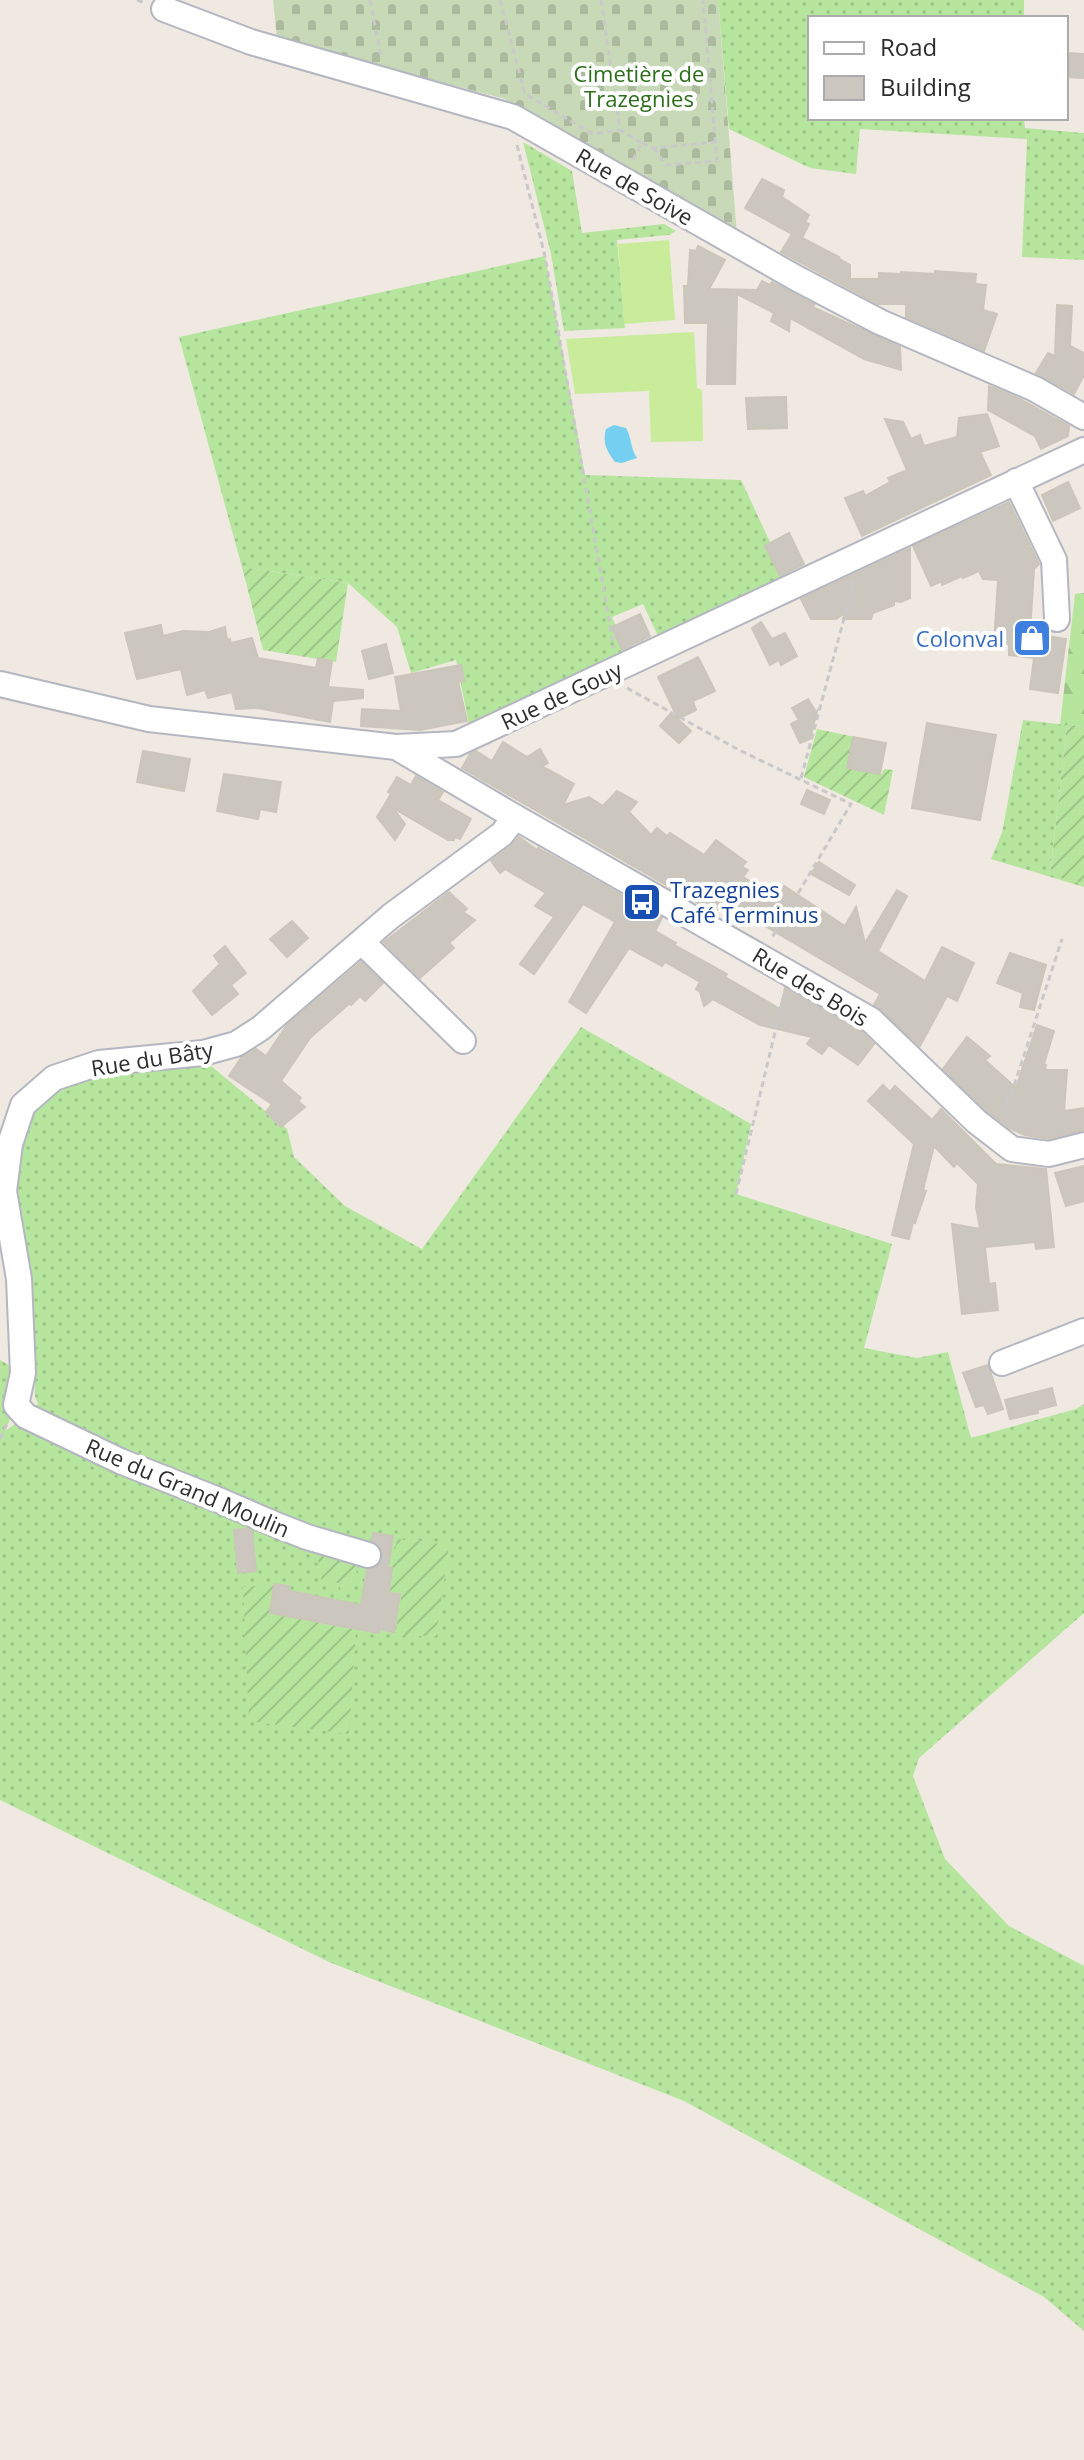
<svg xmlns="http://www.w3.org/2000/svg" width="1084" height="2460" viewBox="0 0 1084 2460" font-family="'Open Sans',sans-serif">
<defs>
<pattern id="grass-dots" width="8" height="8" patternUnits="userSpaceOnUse" patternTransform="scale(2)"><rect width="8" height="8" fill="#b6e59e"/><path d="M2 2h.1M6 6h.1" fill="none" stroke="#9dc588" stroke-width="1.8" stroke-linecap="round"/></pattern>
<pattern id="forest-firs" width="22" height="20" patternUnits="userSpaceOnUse" patternTransform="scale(2)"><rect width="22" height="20" fill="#b6e59e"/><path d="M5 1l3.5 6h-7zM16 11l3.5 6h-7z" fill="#9dc588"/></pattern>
<pattern id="cemetery-stones" width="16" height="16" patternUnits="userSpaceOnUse" patternTransform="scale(2)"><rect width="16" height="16" fill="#c8d9b8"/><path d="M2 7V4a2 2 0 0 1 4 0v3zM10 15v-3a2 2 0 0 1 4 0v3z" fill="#acbb9e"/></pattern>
<pattern id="garden-furrows" width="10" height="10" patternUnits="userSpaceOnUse" patternTransform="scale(2)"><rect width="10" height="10" fill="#b6e59e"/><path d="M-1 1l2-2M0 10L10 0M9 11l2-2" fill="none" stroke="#9dc588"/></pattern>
</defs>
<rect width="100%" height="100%" fill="#efe9e1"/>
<g fill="url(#grass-dots)">
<polygon points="718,0 1024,0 1024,18 810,18 810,118 1024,118 1025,128 1084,133 1084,260 1022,257 1027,139 860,129 856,174 810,168 729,129"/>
<polygon points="523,142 572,171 582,233 664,224 676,231 669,235 617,240 625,328 564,331 551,254"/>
<polygon points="545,256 585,475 741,480 786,576 659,638 643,604 612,617 628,653 469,724 456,660 411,673 397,627 348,583 242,567 179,337"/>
<polygon points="1023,720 1067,725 1050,874 1084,884 1084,887 991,859 1002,833"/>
<polygon points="581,1027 751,1124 736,1194 892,1244 864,1348 917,1358 948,1352 971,1438 1076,1409 1084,1404 1084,1613 919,1758 913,1776 945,1859 1009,1926 1084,1966 1084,2331 1044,2297 684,2101 329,1962 0,1800 0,1360 23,1373 16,1405 5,1431 26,1416 38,1404 35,1396 32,1298 13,1188 26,1123 42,1099 101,1073 205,1061 287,1129 294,1157 345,1206 422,1249"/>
</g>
<polygon fill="url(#forest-firs)" points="1084,593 1084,726 1060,725 1075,594"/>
<polygon fill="url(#cemetery-stones)" points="273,0 718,0 738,247 624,180 505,99 277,39"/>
<g fill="url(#garden-furrows)">
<polygon points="242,567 348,583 336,662 263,650"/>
<polygon points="1067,725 1084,726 1084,884 1050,875"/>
<polygon points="817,729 855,737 850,768 882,774 884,769 893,770 884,815 804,777"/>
<polygon points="397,1539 449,1545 436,1636 395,1636 402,1593 388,1590"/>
<polygon points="316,1549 356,1564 357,1577 351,1587 340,1589 340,1583 322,1582"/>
<polygon points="280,1584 275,1614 356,1629 349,1734 249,1721 243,1587"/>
</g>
<g fill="#c9ec9a">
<polygon points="669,240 675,320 624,324 618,244"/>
<polygon points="694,332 697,388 702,390 703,441 651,442 649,391 575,394 566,339"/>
</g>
<path fill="#75cff0" d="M614 425 626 428C632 438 630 448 637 458L622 463 615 462C607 451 602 443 606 429Z"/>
<g fill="#cbc7bf" stroke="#cbc5ba" stroke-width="2">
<polygon points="1066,53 1084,54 1084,78 1066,77"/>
<polygon points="762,179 784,190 782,197 809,215 805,222 809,224 802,238 839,257 838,258 850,265 850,279 879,279 879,273 901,274 901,272 935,274 935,271 976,274 975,284 986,285 983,310 997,314 984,351 906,317 906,304 878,304 781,252 792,234 745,208"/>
<polygon points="698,246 725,260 709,289 757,290 762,281 770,285 772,282 815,305 808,305 900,347 901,370 864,359 790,318 789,331 771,321 774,313 737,294 735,384 707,384 708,323 685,323 684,286 688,286 690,250 696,251"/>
<polygon points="1057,305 1072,306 1070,346 1084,353 1084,375 1074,394 1036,373 1048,353 1055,356"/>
<polygon points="989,386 1020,399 1069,426 1068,436 1041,449 1035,436 988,410"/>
<polygon points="786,397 787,428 748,429 746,398"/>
<polygon points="987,414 999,446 980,452 991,475 862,536 845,498 863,491 865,496 890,482 888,478 907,470 885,419 903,422 911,439 920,435 924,446 957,437 959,418"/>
<polygon points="1068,482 1080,508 1053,521 1042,495"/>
<polygon points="1009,502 1039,564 1034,569 1030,633 1066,639 1058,693 1030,689 1034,658 1009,655 1009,644 994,643 998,580 983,579 979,571 963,578 962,576 942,585 942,581 931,586 913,546"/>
<polygon points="789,533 804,564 780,576 765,546"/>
<polygon points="910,548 910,598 901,602 894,601 894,605 873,613 871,619 843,619 845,613 836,619 811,619 801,599"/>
<polygon points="640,614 650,636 622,650 612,627"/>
<polygon points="761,622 772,639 785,633 797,656 781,665 779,660 770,665 752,628"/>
<polygon points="161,625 163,636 183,631 209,632 225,627 227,640 230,639 231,643 252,638 258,658 316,668 318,658 332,661 328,687 363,690 363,698 333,701 330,722 258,708 236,709 232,692 208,698 205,690 187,695 181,669 137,679 125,633"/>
<polygon points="386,644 393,673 369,679 362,651"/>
<polygon points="698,657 715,691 693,701 696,710 678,719 658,677"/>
<polygon points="461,665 464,681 458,682 467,721 420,730 361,726 362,709 401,711 395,677"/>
<polygon points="808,699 816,712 817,711 810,739 800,743 791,724 799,720 792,708"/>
<polygon points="671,713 691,731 679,743 660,726"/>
<polygon points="927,723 996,735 980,820 912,808"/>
<polygon points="853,737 886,743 880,774 847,768"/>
<polygon points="503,742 527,757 540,749 548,763 542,766 574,784 563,805 589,797 603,806 617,791 637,802 629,812 651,835 657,828 667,836 670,833 704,855 716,840 746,862 742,867 748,870 743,877 777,898 784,886 845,926 856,907 865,943 897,890 907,896 878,951 925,981 942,947 974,963 957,1001 947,996 920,1046 874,1005 880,994 762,924 760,926 721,903 715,913 462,768 470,754 476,751 492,761"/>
<polygon points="143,751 190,759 184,791 137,782"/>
<polygon points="224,774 281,782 276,812 260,809 258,819 217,811"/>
<polygon points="416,776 443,792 438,800 471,819 460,839 455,837 454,840 448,840 393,808 405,824 395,840 377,817 391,794 388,792 397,777 411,785"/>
<polygon points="807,790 830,800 824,814 801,804"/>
<polygon points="519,837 537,850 538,848 662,918 655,931 676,943 674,945 727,974 725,977 780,1009 785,988 862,1032 874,1044 858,1065 829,1045 822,1054 807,1044 812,1037 760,1025 713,999 704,1006 700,992 696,989 700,982 665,962 662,966 629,948 586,1013 569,1002 615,922 583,904 534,974 520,964 554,917 535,906 546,893 505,869 500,873 491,861 511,846"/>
<polygon points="819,862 855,885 849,895 811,874"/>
<polygon points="449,892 467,909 463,912 475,920 449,943 454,948 420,978 384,942"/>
<polygon points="292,921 308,938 287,957 270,939"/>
<polygon points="225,946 246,973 231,985 238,994 212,1015 193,991 220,964 214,956"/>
<polygon points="1010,953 1046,965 1034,1010 1020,1007 1023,993 997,983"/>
<polygon points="361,962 383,983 365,1001 360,996 351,1005 350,1003 310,1038 281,1081 301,1098 298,1101 305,1107 281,1127 266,1112 272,1104 229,1076 241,1058 256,1049 266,1056 287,1025"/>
<polygon points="1037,1025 1054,1031 1044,1064 1046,1065 1045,1070 1067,1070 1064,1111 1084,1108 1084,1130 1048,1139 1025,1135 1009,1128 987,1111 943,1069 967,1037 990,1056 985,1060 1016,1088"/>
<polygon points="883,1085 890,1092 895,1086 932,1120 941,1109 996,1164 1046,1169 1054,1247 1036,1249 1035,1242 985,1247 989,1284 995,1283 998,1310 962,1314 952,1224 980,1229 976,1207 978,1184 957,1163 954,1167 934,1146 923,1190 926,1191 915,1223 913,1222 909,1239 892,1235 914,1144 868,1101"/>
<polygon points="1084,1166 1084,1201 1066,1206 1055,1173"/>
<polygon points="988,1365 1003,1409 988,1414 984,1405 976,1407 963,1373"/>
<polygon points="1052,1388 1056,1405 1037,1410 1038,1413 1010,1419 1005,1400"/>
<polygon points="247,1529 252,1531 256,1571 238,1573 234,1530"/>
<polygon points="373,1533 393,1536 388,1568 392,1568 389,1593 400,1594 394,1632 379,1629 379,1633 363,1630 270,1613 274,1584 289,1586 289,1591 361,1605 367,1570 378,1566 382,1558 379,1545 372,1541"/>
</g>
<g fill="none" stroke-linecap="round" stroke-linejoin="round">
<defs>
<g id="minor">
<polyline points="164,9 251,42 513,117 796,278 880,322 1035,389 1084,417"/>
<polyline points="1016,481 1054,560 1057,619"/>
<polyline points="0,684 149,719 396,747 456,744 1084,450"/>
<polyline points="396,747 515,817 871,1020 977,1122 1012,1149 1049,1154 1084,1145"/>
<polyline points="362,942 463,1041"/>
<polyline points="1002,1363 1084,1331"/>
<polyline points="368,1555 307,1537 279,1526 221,1501 120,1461 26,1416 16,1405 23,1373 19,1279 4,1191 10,1144 23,1105 54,1078 99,1063 203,1053 236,1044 261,1028 391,916 502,834 515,817"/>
</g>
</defs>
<use href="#minor" stroke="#b4b7c1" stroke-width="28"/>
<g stroke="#c9c9c9" stroke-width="3" stroke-dasharray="6 4" stroke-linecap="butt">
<polyline points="137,0 145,3"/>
<polyline points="370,0 381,57"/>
<polyline points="500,0 525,94 593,134 620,130"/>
<polyline points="601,0 620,130 642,143 632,162"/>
<polyline points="642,143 654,148 715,142"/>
<polyline points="517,145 545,256 614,648"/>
<polyline points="654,148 666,165 717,161 703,0"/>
<polyline points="627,688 739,750 851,804 771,939"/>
<polyline points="801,778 852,589 851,580"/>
<polyline points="1001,1112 1012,1092 1062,939"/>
<polyline points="736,1194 784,995"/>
<polyline points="0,1439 7,1424"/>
</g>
<use href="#minor" stroke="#fff" stroke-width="24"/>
</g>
<defs>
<symbol id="shop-square" viewBox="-11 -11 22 22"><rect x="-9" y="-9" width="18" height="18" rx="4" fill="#3f7fe0" stroke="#fff"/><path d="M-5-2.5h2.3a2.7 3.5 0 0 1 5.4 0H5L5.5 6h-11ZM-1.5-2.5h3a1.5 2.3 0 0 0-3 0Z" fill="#fff"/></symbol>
<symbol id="bus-square" viewBox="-11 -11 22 22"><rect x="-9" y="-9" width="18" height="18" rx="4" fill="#1a4fb4" stroke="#fff"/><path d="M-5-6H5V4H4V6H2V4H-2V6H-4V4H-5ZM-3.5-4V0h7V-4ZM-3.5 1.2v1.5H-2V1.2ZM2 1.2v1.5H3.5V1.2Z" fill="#fff"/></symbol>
</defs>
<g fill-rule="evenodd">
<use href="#shop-square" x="1010" y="616" width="44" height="44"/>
<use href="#bus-square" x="620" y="880" width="44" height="44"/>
</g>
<g text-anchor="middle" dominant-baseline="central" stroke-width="8" stroke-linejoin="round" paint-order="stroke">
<g font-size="22" fill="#2c6e1b" stroke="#fff">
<text x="639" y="73">Cimetière de<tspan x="639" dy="25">Trazegnies</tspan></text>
</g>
<g font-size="22" fill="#2e2e2e" stroke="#fff">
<text transform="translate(635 186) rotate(30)">Rue de Soive</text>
<text transform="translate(561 695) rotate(-25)">Rue de Gouy</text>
<text transform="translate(811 986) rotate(31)">Rue des Bois</text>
<text transform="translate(152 1058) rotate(-9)">Rue du Bâty</text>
<text transform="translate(188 1487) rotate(23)">Rue du Grand Moulin</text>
</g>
<g font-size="22" fill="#366cbe" stroke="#fff" text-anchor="end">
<text x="1004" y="638">Colonval</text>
</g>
<g font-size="22" fill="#164399" stroke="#fff" text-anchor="start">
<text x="670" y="889">Trazegnies<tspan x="670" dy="25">Café Terminus</tspan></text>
</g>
</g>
<rect x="808" y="16" width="260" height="104" fill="#ffffff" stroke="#ababab" stroke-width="2"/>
<rect x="824" y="42" width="40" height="12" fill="#ffffff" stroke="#ababab" stroke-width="2"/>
<text x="880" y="56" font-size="24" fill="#2e2e2e">Road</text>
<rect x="824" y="76" width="40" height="24" fill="#cbc7bf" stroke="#ababab" stroke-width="2"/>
<text x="880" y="96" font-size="24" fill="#2e2e2e">Building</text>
</svg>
